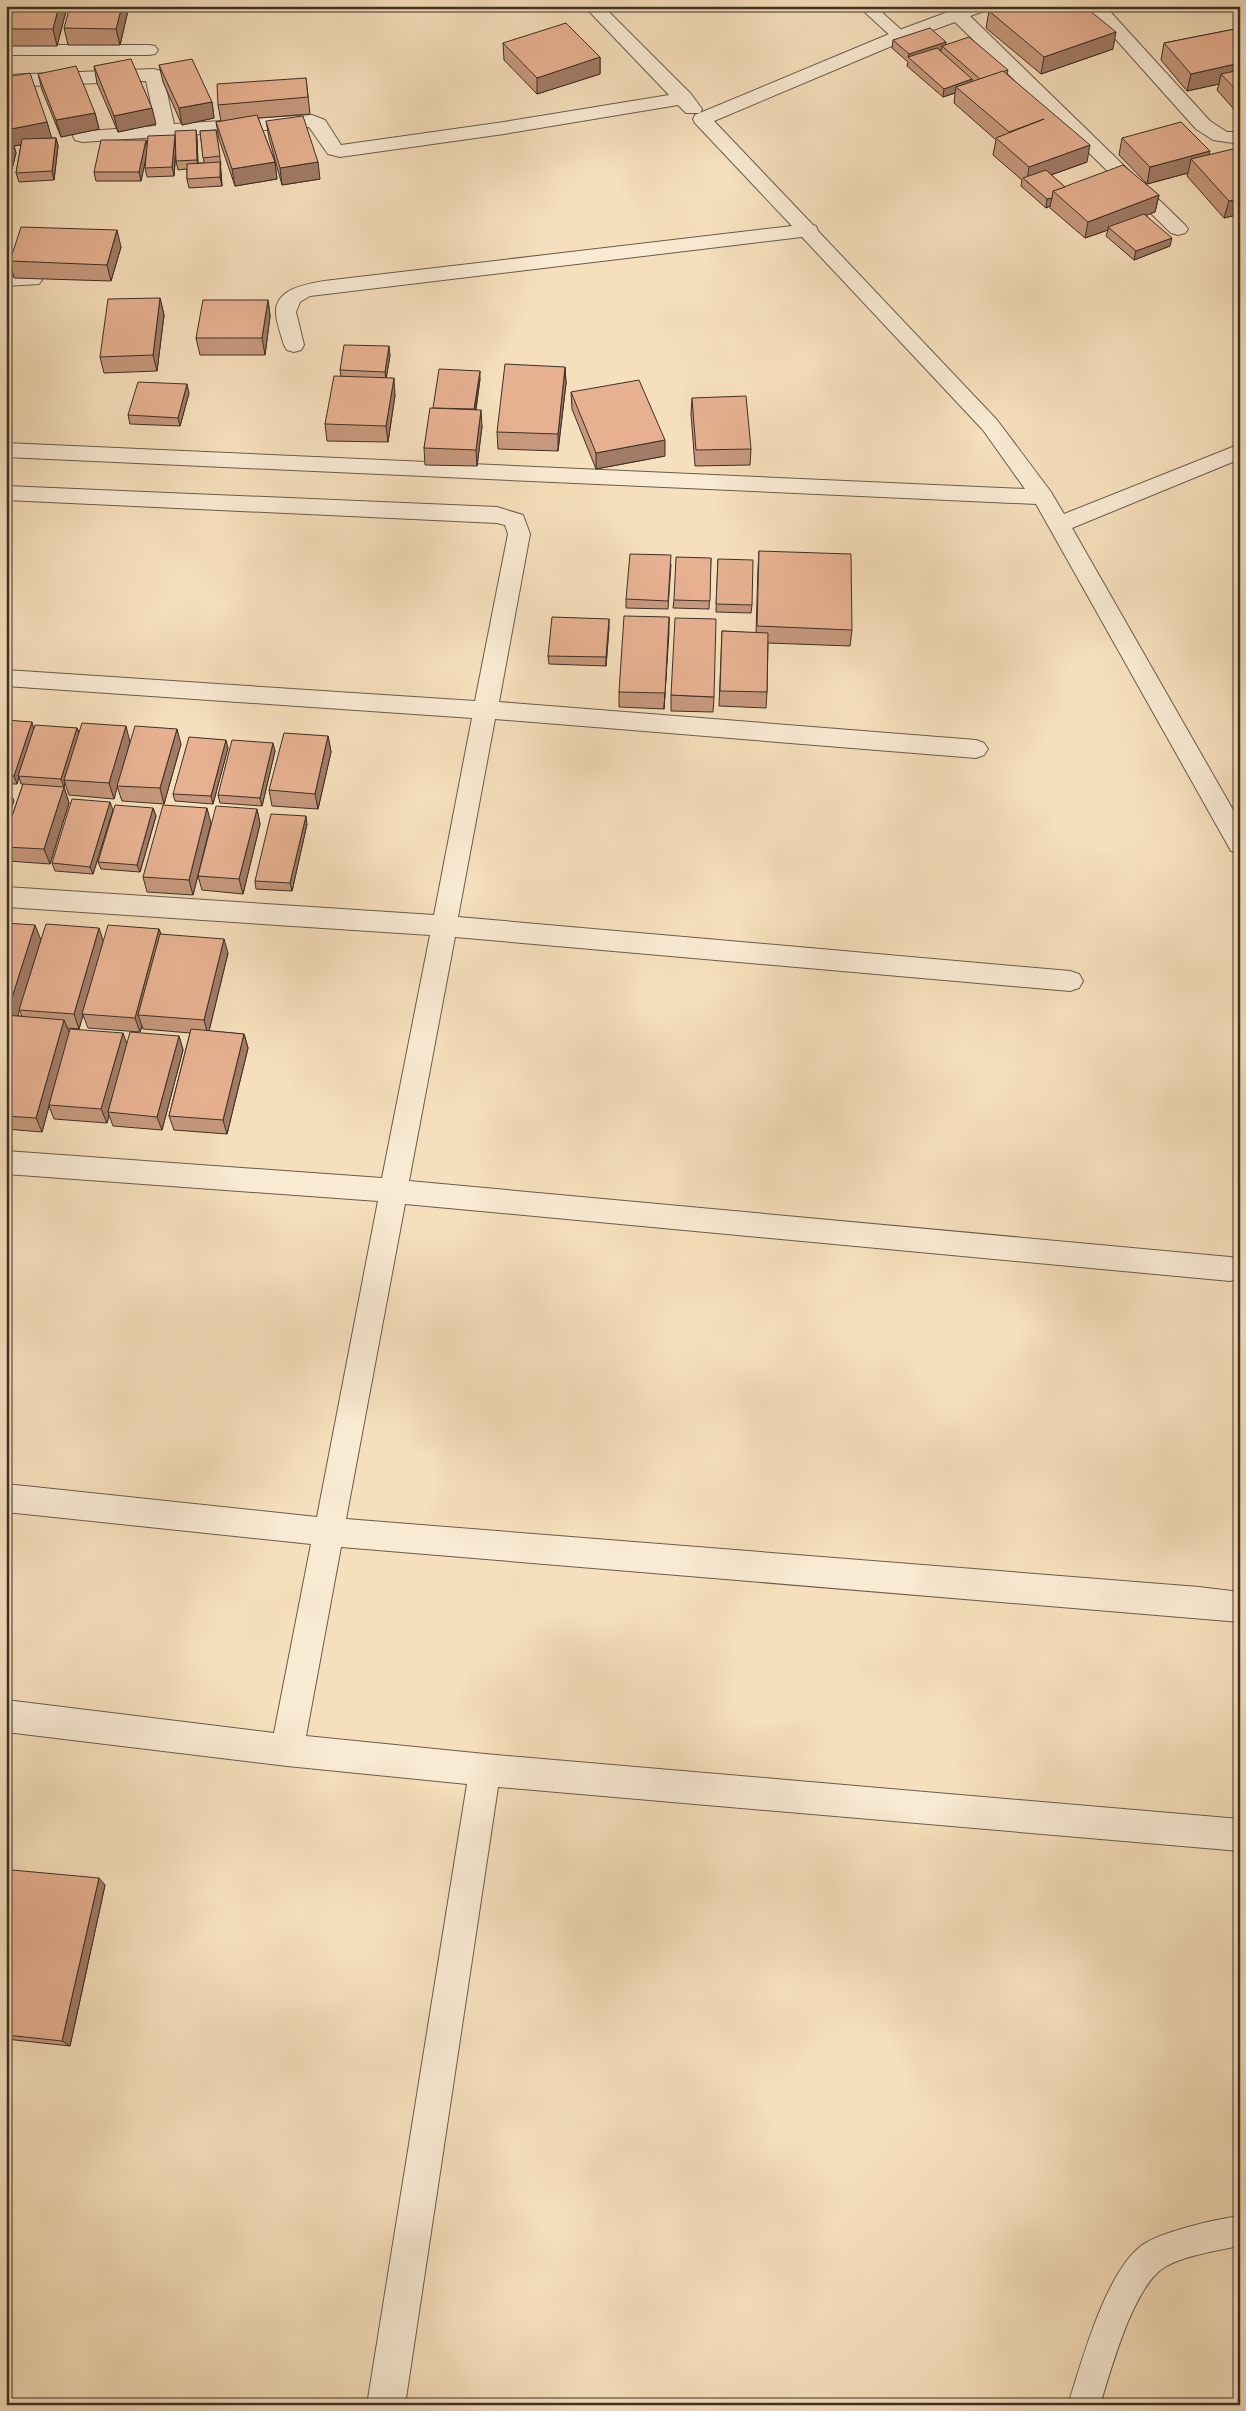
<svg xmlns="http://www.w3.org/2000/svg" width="1246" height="2411" viewBox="0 0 1246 2411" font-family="'IM FELL Great Primer',serif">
<rect width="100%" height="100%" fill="#f6dfbc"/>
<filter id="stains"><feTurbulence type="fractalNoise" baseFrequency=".004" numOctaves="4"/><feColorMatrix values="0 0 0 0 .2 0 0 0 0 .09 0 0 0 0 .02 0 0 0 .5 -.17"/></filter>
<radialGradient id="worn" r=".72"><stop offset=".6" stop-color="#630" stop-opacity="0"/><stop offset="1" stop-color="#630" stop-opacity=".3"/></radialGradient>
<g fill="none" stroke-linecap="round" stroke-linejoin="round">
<defs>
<g id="lane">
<polygon points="858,6 875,6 908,36 900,41 894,39"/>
<polygon points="33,275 39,276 42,280 39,284 6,286 6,276"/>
<path d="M1240 2216V2246C1219 2250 1183 2256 1165 2267 1133 2286 1111 2370 1100 2405H1068C1082 2361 1105 2274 1141 2246 1159 2232 1216 2219 1240 2216Z"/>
</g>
<g id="street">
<polygon points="584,6 603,6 691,94 702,109 700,113 686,113 678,105 504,134 340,157 328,154 309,127 82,142 75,140 73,136 75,132 156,126 146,81 6,87 6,75 154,69 161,71 163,75 174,124 312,115 325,120 341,145 504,122 669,95"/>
<path d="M964 6H990L987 10 970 16 1185 225 1188 229 1185 233 1178 235 1171 233 955 22 906 40 714 121 813 225 816 226 818 231 997 420 1051 492 1064 514 1240 444V459L1072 528 1240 822V853L1231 851 1036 504 6 457V443L1025 489 983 430 802 237 310 296 300 302 296 312 304 345 301 350 294 352 287 350 284 345C281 335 277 324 276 314 274 289 306 284 324 281L792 226 695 123 693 119 695 115 894 32Z"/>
<polygon points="1086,6 1105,6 1210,121 1227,132 1240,132 1240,144 1213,140 1196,129"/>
<polygon points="6,45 149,45 155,46 158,50 155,54 149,55 6,55"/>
<polygon points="6,486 497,507 523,515 530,534 499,702 976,740 984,743 988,749 984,755 976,758 495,719 458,917 1070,971 1079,974 1083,981 1079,988 1070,991 455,937 409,1181 1230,1257 1240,1260 1240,1278 1230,1281 405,1204 346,1519 1199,1587 1240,1592 1240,1622 341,1547 306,1736 485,1754 1240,1819 1240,1851 498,1787 405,2405 367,2405 467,1784 287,1766 6,1732 6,1700 274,1733 311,1544 6,1512 6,1484 317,1517 378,1201 6,1174 6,1151 382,1178 430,935 6,907 6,887 434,915 472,718 6,686 6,670 475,701 508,534 505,525 497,523 6,500"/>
</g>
</defs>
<use href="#lane" stroke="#6a5c4c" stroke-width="2"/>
<use href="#street" stroke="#6a5c4c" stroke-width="2"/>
<use href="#lane" fill="#f9ead3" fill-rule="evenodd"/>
<use href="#street" fill="#f9ead3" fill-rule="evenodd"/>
</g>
<g fill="#c7987d" stroke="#3c3027" fill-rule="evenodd">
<polygon points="129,6 120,45 68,45 64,28"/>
<polygon points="66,11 57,46 6,46 6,13"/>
<polygon points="989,11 1113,49 1041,74 986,28"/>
<polygon points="1240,28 1240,116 1217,90 1219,84 1187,91 1161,60 1164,43"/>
<polygon points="893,40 946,42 945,45 1008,70 1007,74 1087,162 1051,175 1065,187 1159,195 1155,212 1146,215 1170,246 1134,260 1106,236 1108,230 1085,238 1050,208 1050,206 1046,208 1021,186 1022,180 993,155 996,140 954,103 955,93 943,97 907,66 908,62 892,48"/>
<polygon points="503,43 600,57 600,74 537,94 504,60"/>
<polygon points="159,65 212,102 214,118 182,125 163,82"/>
<polygon points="94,66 156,124 118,132 97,83"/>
<polygon points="38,74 95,113 99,129 61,137 42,90"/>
<polygon points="6,77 47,122 51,138 56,138 58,146 54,180 19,182 16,173 21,145 14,146 16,153 8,184 6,184"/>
<polygon points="306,78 310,114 258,118 275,162 277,179 235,186 219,139 216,122 221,121 218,105"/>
<polygon points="266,121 320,179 282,185 269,138"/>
<polygon points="196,130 197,139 198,163 204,163 200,131 216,130 221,165 220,165 222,186 189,188 187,179 187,169 178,170 176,161 176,152 174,176 147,177 145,168 146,155 141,181 96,181 94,172 147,146 175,135 176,140"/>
<polygon points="1122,138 1209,155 1240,157 1240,214 1224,218 1187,176 1188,173 1147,184 1119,155"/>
<polygon points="121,247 111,281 14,278 10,261"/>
<polygon points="160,298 164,315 157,371 104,373 100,357"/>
<polygon points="268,300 270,316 265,355 200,355 196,338"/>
<polygon points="390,355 386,378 395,395 388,442 327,441 325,424 341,376 340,370"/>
<polygon points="565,367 566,383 558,451 498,449 497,432"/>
<polygon points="480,379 476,410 482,426 477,466 425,465 424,448 433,408"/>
<polygon points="571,392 665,456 596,469 572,409"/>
<polygon points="189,393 180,426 130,424 128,415"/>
<polygon points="692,398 751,449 750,465 695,466 691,414"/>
<polygon points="759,551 852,630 850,646 768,643 767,692 766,708 719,706 722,631 756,633 758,568"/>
<polygon points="711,558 709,609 673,608 674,600"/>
<polygon points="718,559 752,605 751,613 716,612"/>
<polygon points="671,564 668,609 626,608 626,599"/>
<polygon points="669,617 664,709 619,707 619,692"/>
<polygon points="609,627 606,666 549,664 548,656"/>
<polygon points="671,695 714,697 713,712 671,711"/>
<polygon points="6,720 34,728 77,728 79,732 130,742 181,744 164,804 122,801 117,786 114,799 69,795 65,783 64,787 69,803 50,864 8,861 6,856 6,834 23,784 21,784 19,777 17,784 6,784"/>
<polygon points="328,736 331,752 318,809 272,806 269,790"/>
<polygon points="228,748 213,804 175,801 173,794"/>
<polygon points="275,751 262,806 220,803 218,795"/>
<polygon points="153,808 156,816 140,872 101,869 98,862"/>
<polygon points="257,809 260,824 243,894 202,890 198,876"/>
<polygon points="113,810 93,874 55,871 52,863"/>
<polygon points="211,823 193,895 147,892 143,877"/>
<polygon points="307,824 292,891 256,889 255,881"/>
<path d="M6 923 41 940 103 941 159 929 161 934 228 953 209 1031 244 1034 248 1048 227 1134 174 1130 169 1116 190 1033 143 1029 142 1026 140 1032 88 1028 83 1015 79 1029 67 1028 69 1033 126 1044 179 1036 183 1050 162 1130 113 1126 109 1115 107 1123 54 1119 49 1106 42 1132 6 1129ZM19 1010 22 1016H17Z"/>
<polygon points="105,1885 70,2046 6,2039 6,1892"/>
</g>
<g fill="#a27c66" stroke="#3c3027">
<polygon points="59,6 65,6 66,11 57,46 53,29"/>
<polygon points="122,6 129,6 120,45 116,29"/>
<polygon points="1116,32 1113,49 1041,74 1044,57"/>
<polygon points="946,42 945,49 942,46 941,51 908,57 909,54"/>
<polygon points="600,57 600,74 537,94 537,78"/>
<polygon points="1240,63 1240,79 1221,74 1219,84 1187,91 1191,74"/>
<polygon points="972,79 971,88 956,87 955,93 943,97 944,89"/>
<polygon points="212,102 214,118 182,125 179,108"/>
<polygon points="152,108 156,124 118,132 114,116"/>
<polygon points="95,113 99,129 61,137 56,120"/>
<polygon points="47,122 52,139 14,146 16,153 8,184 6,179 6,130"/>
<polygon points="196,130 197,139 198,168 197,160"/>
<polygon points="175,135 176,144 174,176 172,167"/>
<polygon points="56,138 58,146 54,180 52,171"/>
<polygon points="146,140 148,149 141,181 139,172"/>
<polygon points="1090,145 1087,162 1028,183 1027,181 1029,167"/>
<polygon points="1210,151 1206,168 1191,159 1188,173 1147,184 1150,167"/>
<polygon points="220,162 221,170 222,186 220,177"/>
<polygon points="275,162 277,179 235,186 232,169"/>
<polygon points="318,162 320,179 282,185 280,168"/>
<polygon points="1159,195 1155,212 1110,229 1108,227 1108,230 1085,238 1088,222"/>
<polygon points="1052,198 1050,206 1046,208 1047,199"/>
<polygon points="1240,199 1240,214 1224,218 1229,201"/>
<polygon points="117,230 121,247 111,281 107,265"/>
<polygon points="1172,238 1170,246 1134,260 1136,251"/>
<polygon points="160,298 164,315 157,371 153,355"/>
<polygon points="268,300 270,316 265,355 262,338"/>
<polygon points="389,346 390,355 386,380 385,372"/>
<polygon points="565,367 566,383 558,451 558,434"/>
<polygon points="480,371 480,379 474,421 474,412"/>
<polygon points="394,378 395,395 388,442 386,426"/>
<polygon points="187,384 189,393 180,426 178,418"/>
<polygon points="481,410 482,426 477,466 476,450"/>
<polygon points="665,440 665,456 596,469 596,453"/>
<polygon points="669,617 669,633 664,709 665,693"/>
<polygon points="609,619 609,627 606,666 606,657"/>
<polygon points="32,722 34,730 18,776 19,777 17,784 14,776"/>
<polygon points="126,726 130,742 114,799 109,783"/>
<polygon points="77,728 80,736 64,780 65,783 64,787 61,779"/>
<polygon points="177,729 181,744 164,804 160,788"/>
<polygon points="328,736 331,752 318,809 315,794"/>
<polygon points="226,740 228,748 213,804 211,796"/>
<polygon points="273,743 275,751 262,806 260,798"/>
<polygon points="8,786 14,801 6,825 6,792"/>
<polygon points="64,787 69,803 50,864 44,849"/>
<polygon points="110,802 113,810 93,874 90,867"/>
<polygon points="153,808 156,816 140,872 137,865"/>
<polygon points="207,808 211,823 193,895 189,880"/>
<polygon points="257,809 260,824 243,894 239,879"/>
<polygon points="306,816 307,824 292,891 290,883"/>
<polygon points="35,925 41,940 16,1022 9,1007"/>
<polygon points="99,928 104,943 82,1014 83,1015 79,1029 74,1014"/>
<polygon points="159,929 164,944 138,1015 142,1026 140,1032 135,1018"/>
<polygon points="224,939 228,953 208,1035 204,1020"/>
<polygon points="64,1020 70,1034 49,1105 49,1106 42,1132 36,1118"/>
<polygon points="123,1033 128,1047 108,1112 109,1115 107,1123 101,1109"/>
<polygon points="244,1034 248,1048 227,1134 223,1120"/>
<polygon points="179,1036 183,1050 162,1130 157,1117"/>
<polygon points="6,1873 8,1875 6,1882"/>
<polygon points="99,1878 105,1885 70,2046 62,2041"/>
</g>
<g fill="#e7b191" stroke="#3c3027">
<polygon points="8,6 59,6 53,29 6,29 6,13"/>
<polygon points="70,6 122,6 116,29 64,28"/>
<polygon points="1004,6 1084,6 1116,32 1044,57 989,11"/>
<polygon points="566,23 600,57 537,78 503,43"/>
<polygon points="930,28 946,42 909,54 893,40"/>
<polygon points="1240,28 1240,63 1191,74 1164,43"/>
<polygon points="969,37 1008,70 980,79 942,46"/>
<polygon points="937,48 972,79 944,89 908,57"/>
<polygon points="131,59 152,108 114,116 94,66"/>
<polygon points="192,59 212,102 179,108 159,65"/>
<polygon points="76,66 95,113 56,120 38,74"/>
<polygon points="1240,70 1240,94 1221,74"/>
<polygon points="1003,71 1090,145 1029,167 996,138 1044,119 1009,132 956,87"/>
<polygon points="30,73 47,122 6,130 6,77"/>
<polygon points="306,78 308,97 218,105 217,84"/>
<polygon points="257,115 275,162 232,169 216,122"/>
<polygon points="303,116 318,162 280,168 266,121"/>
<polygon points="1181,122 1210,151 1150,167 1122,138"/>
<polygon points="196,130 197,160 176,161 175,131"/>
<polygon points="216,130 220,156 203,158 200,131"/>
<polygon points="175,135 172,167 145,168 148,136"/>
<polygon points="6,137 11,137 6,155"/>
<polygon points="56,138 52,171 16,173 22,139"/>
<polygon points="101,140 146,140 139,172 94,172"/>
<polygon points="1233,149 1240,157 1240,199 1229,201 1191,159"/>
<polygon points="220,162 220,177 187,179 187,164"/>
<polygon points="1123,165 1159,195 1088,222 1053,191"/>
<polygon points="1046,170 1065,187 1053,191 1052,198 1047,199 1023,178"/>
<polygon points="1144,214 1172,238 1136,251 1108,227"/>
<polygon points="21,227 117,230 107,265 10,261"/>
<polygon points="160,298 153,355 100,357 108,299"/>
<polygon points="203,300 268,300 262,338 196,338"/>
<polygon points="344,345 389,346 385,372 340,370"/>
<polygon points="505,364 565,367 558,434 497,432"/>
<polygon points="439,369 480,371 474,409 433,408"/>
<polygon points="334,376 394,378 386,426 325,424"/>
<polygon points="639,380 665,440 596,453 571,392"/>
<polygon points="138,382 187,384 178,418 128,415"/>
<polygon points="746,396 751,449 696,450 692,398"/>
<polygon points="430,408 481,410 476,450 424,448"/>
<polygon points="759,551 851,554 852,630 757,626"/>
<polygon points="630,554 671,555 668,601 626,599"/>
<polygon points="676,557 711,558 710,601 674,600"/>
<polygon points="718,559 753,560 752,605 716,604"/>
<polygon points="624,616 669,617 665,693 619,692"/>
<polygon points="552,617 609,619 606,657 548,656"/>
<polygon points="675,618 716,619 714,697 671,695"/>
<polygon points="722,631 768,633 767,692 720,691"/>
<polygon points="6,720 32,722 14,776 6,776"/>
<polygon points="82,723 126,726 109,783 64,780"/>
<polygon points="35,725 77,728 61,779 18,776"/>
<polygon points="135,726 177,729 160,788 117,786"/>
<polygon points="284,733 328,736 315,794 269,790"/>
<polygon points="189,737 226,740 211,796 173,794"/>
<polygon points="232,740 273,743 260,798 218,795"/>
<polygon points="23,784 64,787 44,849 6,847 6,834"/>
<polygon points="72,799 110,802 90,867 52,863"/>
<polygon points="115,805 153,808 137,865 98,862"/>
<polygon points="163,805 207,808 189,880 143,877"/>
<polygon points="216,806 257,809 239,879 198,876"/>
<polygon points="271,814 306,816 290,883 255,881"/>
<polygon points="6,923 35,925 9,1007 6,1007"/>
<polygon points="46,924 99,928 74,1014 19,1010"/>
<polygon points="108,925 159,929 135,1018 82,1014"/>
<polygon points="160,934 224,939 204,1020 138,1015"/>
<polygon points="6,1015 64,1020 36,1118 6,1116"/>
<polygon points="70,1029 123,1033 101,1109 49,1105"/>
<polygon points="191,1029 244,1034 223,1120 169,1116"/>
<polygon points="130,1032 179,1036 157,1117 108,1112"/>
<polygon points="12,1870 99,1878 62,2041 6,2035 6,1892"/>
</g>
<rect width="1246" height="2411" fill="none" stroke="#f6dfbc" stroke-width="25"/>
<rect x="8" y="8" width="1231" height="2396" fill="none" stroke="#3c3027" stroke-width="2.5"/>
<rect x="12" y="12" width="1221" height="2386" fill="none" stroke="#3c3027"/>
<rect width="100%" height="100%" filter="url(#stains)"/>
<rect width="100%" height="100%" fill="url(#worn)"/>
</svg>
